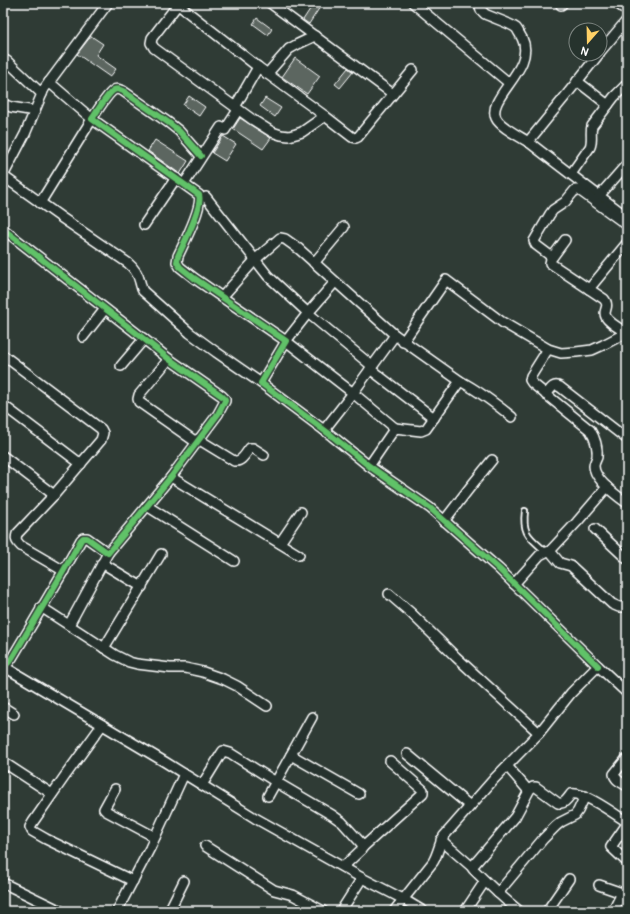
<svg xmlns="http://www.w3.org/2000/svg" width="630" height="914" viewBox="0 0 630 914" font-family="Pangolin,sans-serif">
<rect width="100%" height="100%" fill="#2f3b35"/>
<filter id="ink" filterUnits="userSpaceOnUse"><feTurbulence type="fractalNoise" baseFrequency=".025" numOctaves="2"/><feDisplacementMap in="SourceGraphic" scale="8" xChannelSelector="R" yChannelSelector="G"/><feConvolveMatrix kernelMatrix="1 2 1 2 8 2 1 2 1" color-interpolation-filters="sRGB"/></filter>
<g filter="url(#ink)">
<g fill="#5b6661" stroke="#fff">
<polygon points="314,3 320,7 309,24 303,20"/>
<polygon points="257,18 272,29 268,35 253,24"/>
<polygon points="91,36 103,44 96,55 116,69 110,77 77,54"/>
<polygon points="295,58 320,76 307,94 282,77"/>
<polygon points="348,68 353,72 340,88 335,84"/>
<polygon points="189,96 205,107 199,116 183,105"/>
<polygon points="265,98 281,108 275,117 260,106"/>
<polygon points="240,118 271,138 263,149 233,129"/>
<polygon points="223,136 236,144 225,161 212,153"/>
<polygon points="155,140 188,161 180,174 148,151"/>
</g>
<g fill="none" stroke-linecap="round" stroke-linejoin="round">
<defs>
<path id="service" d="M525 511C522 535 530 537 546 552"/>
<g id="minor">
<polyline points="176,3 258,67 325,116 352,137 356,138 358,137 413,70"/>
<polyline points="179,3 152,38 151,43 154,48 253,120 272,132 281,135 289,136 296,134 302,132 325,116"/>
<polyline points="270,3 393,94"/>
<polyline points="413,3 509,83"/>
<path d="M479 3 481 10 485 14C493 18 510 23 516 28 518 30 520 35 522 38 537 68 486 97 496 118 500 127 521 137 530 143 562 168 594 192 627 217"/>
<polyline points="617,3 627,11"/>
<polyline points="561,5 563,3"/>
<polyline points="600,52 627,20"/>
<polyline points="3,59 7,61 42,94"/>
<polyline points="267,74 289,49 298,44 315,36"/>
<polyline points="577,81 608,105"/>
<polyline points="3,104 11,107 35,111"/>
<polyline points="225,130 238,110 235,107 258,67"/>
<polyline points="528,142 568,93 599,54"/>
<path d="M201 156 179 131 169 123 123 91C120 90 117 88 114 90 108 93 96 113 92 119L199 195C203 207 184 243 178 256L177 262 180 267 194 278 286 341 261 383 332 436 369 466 430 508 499 569 598 666"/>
<path d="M571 174 590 147C593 140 590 133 592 126L614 97 627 84"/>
<path d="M3 176 62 218 128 263C134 268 138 273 140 282 141 285 141 288 143 291L190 333 216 352 261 383"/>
<polyline points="3,176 25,134 44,89 108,3"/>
<polyline points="184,184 221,127"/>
<polyline points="599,196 627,164"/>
<polyline points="206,197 268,276 308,313 372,366"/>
<polyline points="40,203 92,119 49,82"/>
<polyline points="144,225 176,178"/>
<path d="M3 229 144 339 169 359 222 396 225 399V401L218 414 171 477 108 553 87 538H83L81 540C59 580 35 619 12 658L9 662 3 667"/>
<path d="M565 240 551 259 550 263 604 299C611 307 602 310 606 317 609 323 622 330 627 333"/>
<polyline points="552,257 536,245 534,241 550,214 553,210 565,202 575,190 579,190 627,225"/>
<polyline points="314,263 344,227"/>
<polyline points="335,282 308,313 286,341 353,393 395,428"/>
<polyline points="589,289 627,243"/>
<polyline points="222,297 256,259 280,238 285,239 299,249 395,335"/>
<polyline points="83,337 105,309"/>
<polyline points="403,342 446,280 502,322 548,349 561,353 576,352 592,350 603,345 626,333"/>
<path d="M548 349 531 376 530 380 532 383 590 430C595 438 598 447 597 457 596 460 594 463 594 466 594 479 617 496 627 503"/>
<path d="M3 355 101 429 103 433 101 440 54 495 17 534C15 540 17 542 21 546L64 571"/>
<polyline points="169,359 139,395 138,399 139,402 196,442"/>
<polyline points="121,366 144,339"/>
<polyline points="370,369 434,418"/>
<path d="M460 381C479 391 496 404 512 417"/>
<path d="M546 395C550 390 553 383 560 387L627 439"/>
<polyline points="3,405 81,464"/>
<polyline points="324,430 353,393 395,335 460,381 426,429 421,431 395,428 369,466"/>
<path d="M198 439 234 461C242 462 245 454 250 448H253L264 455"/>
<polyline points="3,456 54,495"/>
<polyline points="171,477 299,555"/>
<polyline points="147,506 234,561"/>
<polyline points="444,521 471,486 492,460"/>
<polyline points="595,529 627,559"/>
<polyline points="280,543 301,512"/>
<polyline points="550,551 560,563 571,566 612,604 619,607 627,607"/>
<polyline points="102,563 142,587"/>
<polyline points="514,584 540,555 546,552 550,551 577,522 607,487"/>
<polyline points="389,594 411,613 456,657 539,733"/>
<polyline points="41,607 115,655 129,662 137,664 170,668 185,668 203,672 223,679 237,686 267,706"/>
<polyline points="69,625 108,553"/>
<polyline points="104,648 161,554"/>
<polyline points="3,666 165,762 255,818 362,878 403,899 423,911"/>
<polyline points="3,707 14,714"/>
<polyline points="102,725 65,776 33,822 30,827 32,831 46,839 133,881"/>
<polyline points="407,754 470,806"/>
<polyline points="291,755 359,794"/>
<path d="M627 758 614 774C615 780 622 783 627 786"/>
<polyline points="3,762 52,794"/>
<polyline points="507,766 527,789 530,789"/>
<polyline points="202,785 221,754 223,751 230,753 276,782 332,815 342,822 361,843 363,847 361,850 343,867"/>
<polyline points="115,789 104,809 106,811 155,837"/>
<polyline points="268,796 312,717"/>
<polyline points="627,824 611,847 627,862"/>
<polyline points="441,840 472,867"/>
<polyline points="205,846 274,890 293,895 323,911"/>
<polyline points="363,847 423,793 423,790 390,761"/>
<polyline points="3,883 61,911"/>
<polyline points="599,885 622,893 613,911"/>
<polyline points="498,893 543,839 556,826 561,822 575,815 578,811 585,796"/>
<polyline points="117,911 150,848 184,774"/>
<polyline points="169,911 184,881"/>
<polyline points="341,911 362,878"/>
<path d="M394 911 433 862C438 854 439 844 444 836L494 779 539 733 571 693 598 666 627 693"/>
<polyline points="465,911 485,881"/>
<path d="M519 911C503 898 488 884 473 869L472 867 515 817 530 789 533 787H536L558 803C564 805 568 798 571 794 584 791 616 815 627 822"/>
<polyline points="547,911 569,879"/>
</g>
</defs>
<use href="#service" stroke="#fff" stroke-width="8"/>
<use href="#minor" stroke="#fff" stroke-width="12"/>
<use href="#service" stroke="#26332d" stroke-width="4.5"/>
<use href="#minor" stroke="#26332d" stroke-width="9"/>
<defs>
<g id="cycleway">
<path d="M201 156 179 131 169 123 123 91C120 90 117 88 114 90 108 93 96 113 92 119L199 195C203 207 184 243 178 256L177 262 180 267 194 278 286 341 261 383 332 436 369 466 430 508 499 569 598 666"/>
<path d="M3 229 144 339 169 359 222 396 225 399V401L218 414 171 477 108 553 87 538H83L81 540C59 580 35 619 12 658L9 662 3 667"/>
</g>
</defs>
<use href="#cycleway" stroke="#26332d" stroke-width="8"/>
<use href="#cycleway" stroke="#61c268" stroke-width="6"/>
</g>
</g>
<rect width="630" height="914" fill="none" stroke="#26332d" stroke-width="16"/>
<rect x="8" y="8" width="614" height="898" fill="none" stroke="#fff" stroke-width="1.5" filter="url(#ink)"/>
<g transform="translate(588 42) rotate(200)"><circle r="19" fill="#26332d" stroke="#7d8581"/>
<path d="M0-3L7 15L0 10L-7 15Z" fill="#ffd166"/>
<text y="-6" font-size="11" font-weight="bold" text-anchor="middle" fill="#ffffff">N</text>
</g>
</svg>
